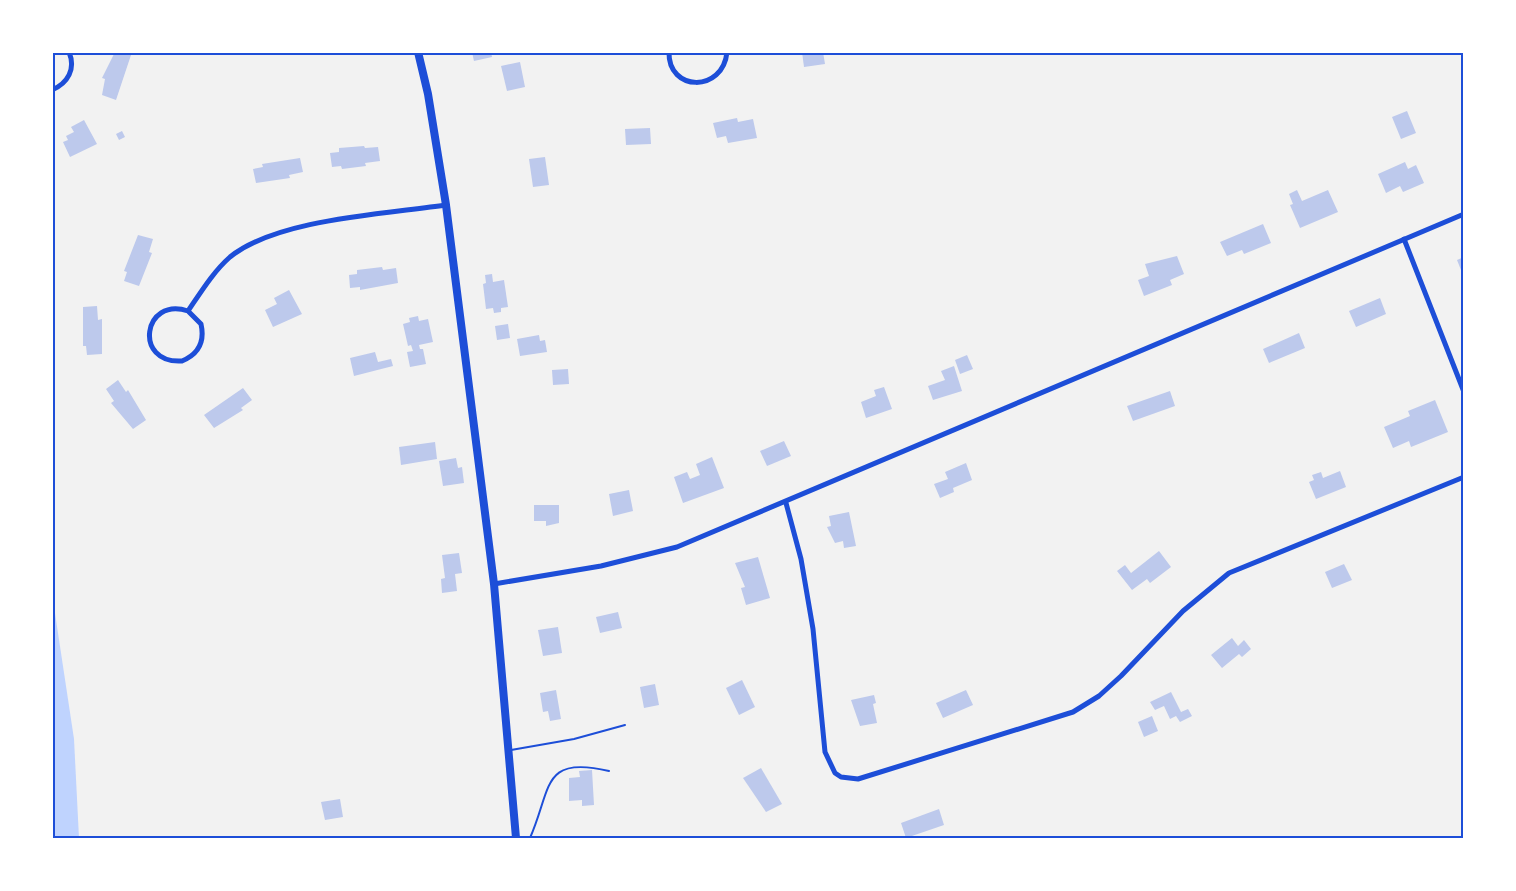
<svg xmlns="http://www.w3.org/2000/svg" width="1516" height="891" viewBox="0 0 1516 891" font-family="Georgia,serif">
<rect width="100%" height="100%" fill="#f2f2f2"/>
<polygon fill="#bfd3fe" points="53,600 74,739 79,838 53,838"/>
<g fill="#bdc9ec">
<polygon points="115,52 132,52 116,100 102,95 105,79 102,78"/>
<polygon points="472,52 491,52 492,57 474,61"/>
<polygon points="802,52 823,52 825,64 804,67"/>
<polygon points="520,62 525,87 507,91 501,66"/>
<polygon points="1407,111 1416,133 1401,139 1392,117"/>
<polygon points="737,118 738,122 753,119 757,138 728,143 726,136 717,138 713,123"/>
<polygon points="84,120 97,144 70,157 63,142 68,140 66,136 74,132 71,127"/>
<polygon points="650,128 651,144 626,145 625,129"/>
<polygon points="122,131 125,137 119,140 116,134"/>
<polygon points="364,146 365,148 378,147 380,161 365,163 366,166 342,169 341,166 332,167 330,153 339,152 339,148"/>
<polygon points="545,157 549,185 533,187 529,159"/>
<polygon points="300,158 303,172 289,175 290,178 256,183 253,169 263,167 262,164"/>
<polygon points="1405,162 1408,169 1416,165 1424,183 1403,192 1400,186 1386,193 1378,174"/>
<polygon points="1297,190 1302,201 1328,190 1338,212 1300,228 1290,205 1293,204 1289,194"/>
<polygon points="1263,224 1271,243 1244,254 1242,250 1227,256 1220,242"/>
<polygon points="138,235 153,239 149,252 152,253 139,286 124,281 127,272 124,271"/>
<polygon points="1177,256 1184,274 1170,280 1172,285 1144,296 1138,280 1149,276 1145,264"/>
<polygon points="1464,257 1464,275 1463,275 1457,260"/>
<polygon points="382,267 383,270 396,268 398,283 360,290 360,287 350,288 349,275 357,274 357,270"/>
<polygon points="492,274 493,282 504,280 508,307 501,308 501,312 494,313 493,308 486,309 483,284 486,283 485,275"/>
<polygon points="289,290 302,314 273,327 265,310 277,304 274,298"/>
<polygon points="1380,298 1386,314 1356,327 1349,311"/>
<polygon points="97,306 98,320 102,319 102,354 87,355 86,346 83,346 83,307"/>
<polygon points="418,316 419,321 428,319 433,342 419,345 420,349 423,349 426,364 410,367 407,352 413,351 411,345 408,346 403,324 410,322 409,318"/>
<polygon points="508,324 510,338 497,340 495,326"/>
<polygon points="1299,333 1305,348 1269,363 1263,349"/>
<polygon points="539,335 540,341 545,340 547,352 520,356 517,339"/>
<polygon points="375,352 378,362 391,359 393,366 354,376 350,358"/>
<polygon points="967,355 973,369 960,374 955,360"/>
<polygon points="954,366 962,391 933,400 928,386 945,380 941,371"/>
<polygon points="568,369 569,384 553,385 552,370"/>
<polygon points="118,380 126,392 128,390 146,420 133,429 111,403 114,401 106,389"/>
<polygon points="884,387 892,409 866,418 861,402 876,396 874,390"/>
<polygon points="243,388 252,400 241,408 243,410 214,428 204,415"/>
<polygon points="1170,391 1175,406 1133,421 1127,406"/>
<polygon points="1435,400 1448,432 1411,447 1409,441 1393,448 1384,427 1410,416 1408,411"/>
<polygon points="784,441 791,456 767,466 760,451"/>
<polygon points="435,442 437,459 401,465 399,447"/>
<polygon points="712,457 724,488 683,503 674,477 687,472 690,479 700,475 696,464"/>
<polygon points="456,458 458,468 462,467 464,483 443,486 439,461"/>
<polygon points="966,463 972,480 953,488 954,492 940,498 934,484 948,479 945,472"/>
<polygon points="1340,471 1346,487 1316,499 1309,482 1314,480 1312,475 1321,472 1323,478"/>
<polygon points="629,490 633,511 613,516 609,494"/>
<polygon points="534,505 559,505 559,523 546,526 546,521 534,521"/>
<polygon points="849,512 856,546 844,548 843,541 835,543 827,527 831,526 829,516"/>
<polygon points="1159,551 1171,567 1150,583 1147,579 1132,590 1117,571 1125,565 1131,573"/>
<polygon points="459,553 462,573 455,574 457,591 442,593 441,579 445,578 442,555"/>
<polygon points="758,557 770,598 746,605 741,588 745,587 735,563"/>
<polygon points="1344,564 1352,580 1332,588 1325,572"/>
<polygon points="618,612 622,628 600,633 596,617"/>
<polygon points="558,627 562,653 543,656 538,630"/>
<polygon points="1232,638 1238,646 1244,640 1251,649 1242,657 1239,654 1222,668 1211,655"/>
<polygon points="742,680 755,707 739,715 726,688"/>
<polygon points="655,684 659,705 644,708 640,687"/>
<polygon points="556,690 561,719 550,721 548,711 543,712 540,693"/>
<polygon points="966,690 973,705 943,718 936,703"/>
<polygon points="1171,692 1181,712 1188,709 1192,716 1180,722 1176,716 1170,719 1164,706 1155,710 1150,702"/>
<polygon points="874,695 876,703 873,704 877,723 860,726 851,700"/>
<polygon points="1152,716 1158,731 1144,737 1138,722"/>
<polygon points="761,768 782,804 766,812 743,778"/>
<polygon points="592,770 594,805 582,806 582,800 569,801 569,778 580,777 579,771"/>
<polygon points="340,799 343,817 325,820 321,802"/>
<polygon points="939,809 944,825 906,838 901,823"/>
</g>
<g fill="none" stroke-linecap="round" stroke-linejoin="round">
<g stroke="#1d4ed8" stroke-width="2">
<polyline points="511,750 574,739 625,725"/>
<path d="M530 838C552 788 541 755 609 771"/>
</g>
<g stroke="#1d4ed8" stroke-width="5">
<path d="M669 52C668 92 723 93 727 52"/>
<path d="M52 90C68 83 76 69 69 52"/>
<polyline points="1404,239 1464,392"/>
<path d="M188 311 201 324C205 342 199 354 182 361 133 364 143 296 188 311 201 292 213 272 230 257 277 219 385 214 446 205"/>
<polyline points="786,503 801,559 813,629 825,752 835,773 841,777 858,779 1073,712 1099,696 1121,676 1183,611 1229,573 1464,477"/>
<polyline points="494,584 601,566 677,547 1464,214"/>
</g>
<polyline stroke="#1d4ed8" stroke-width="8" points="418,52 428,94 446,205 494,584 516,838"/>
</g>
<rect width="1516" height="891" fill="none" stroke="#ffffff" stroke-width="108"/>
<rect x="54" y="54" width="1408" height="783" fill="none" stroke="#1d4ed8" stroke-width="2"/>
</svg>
